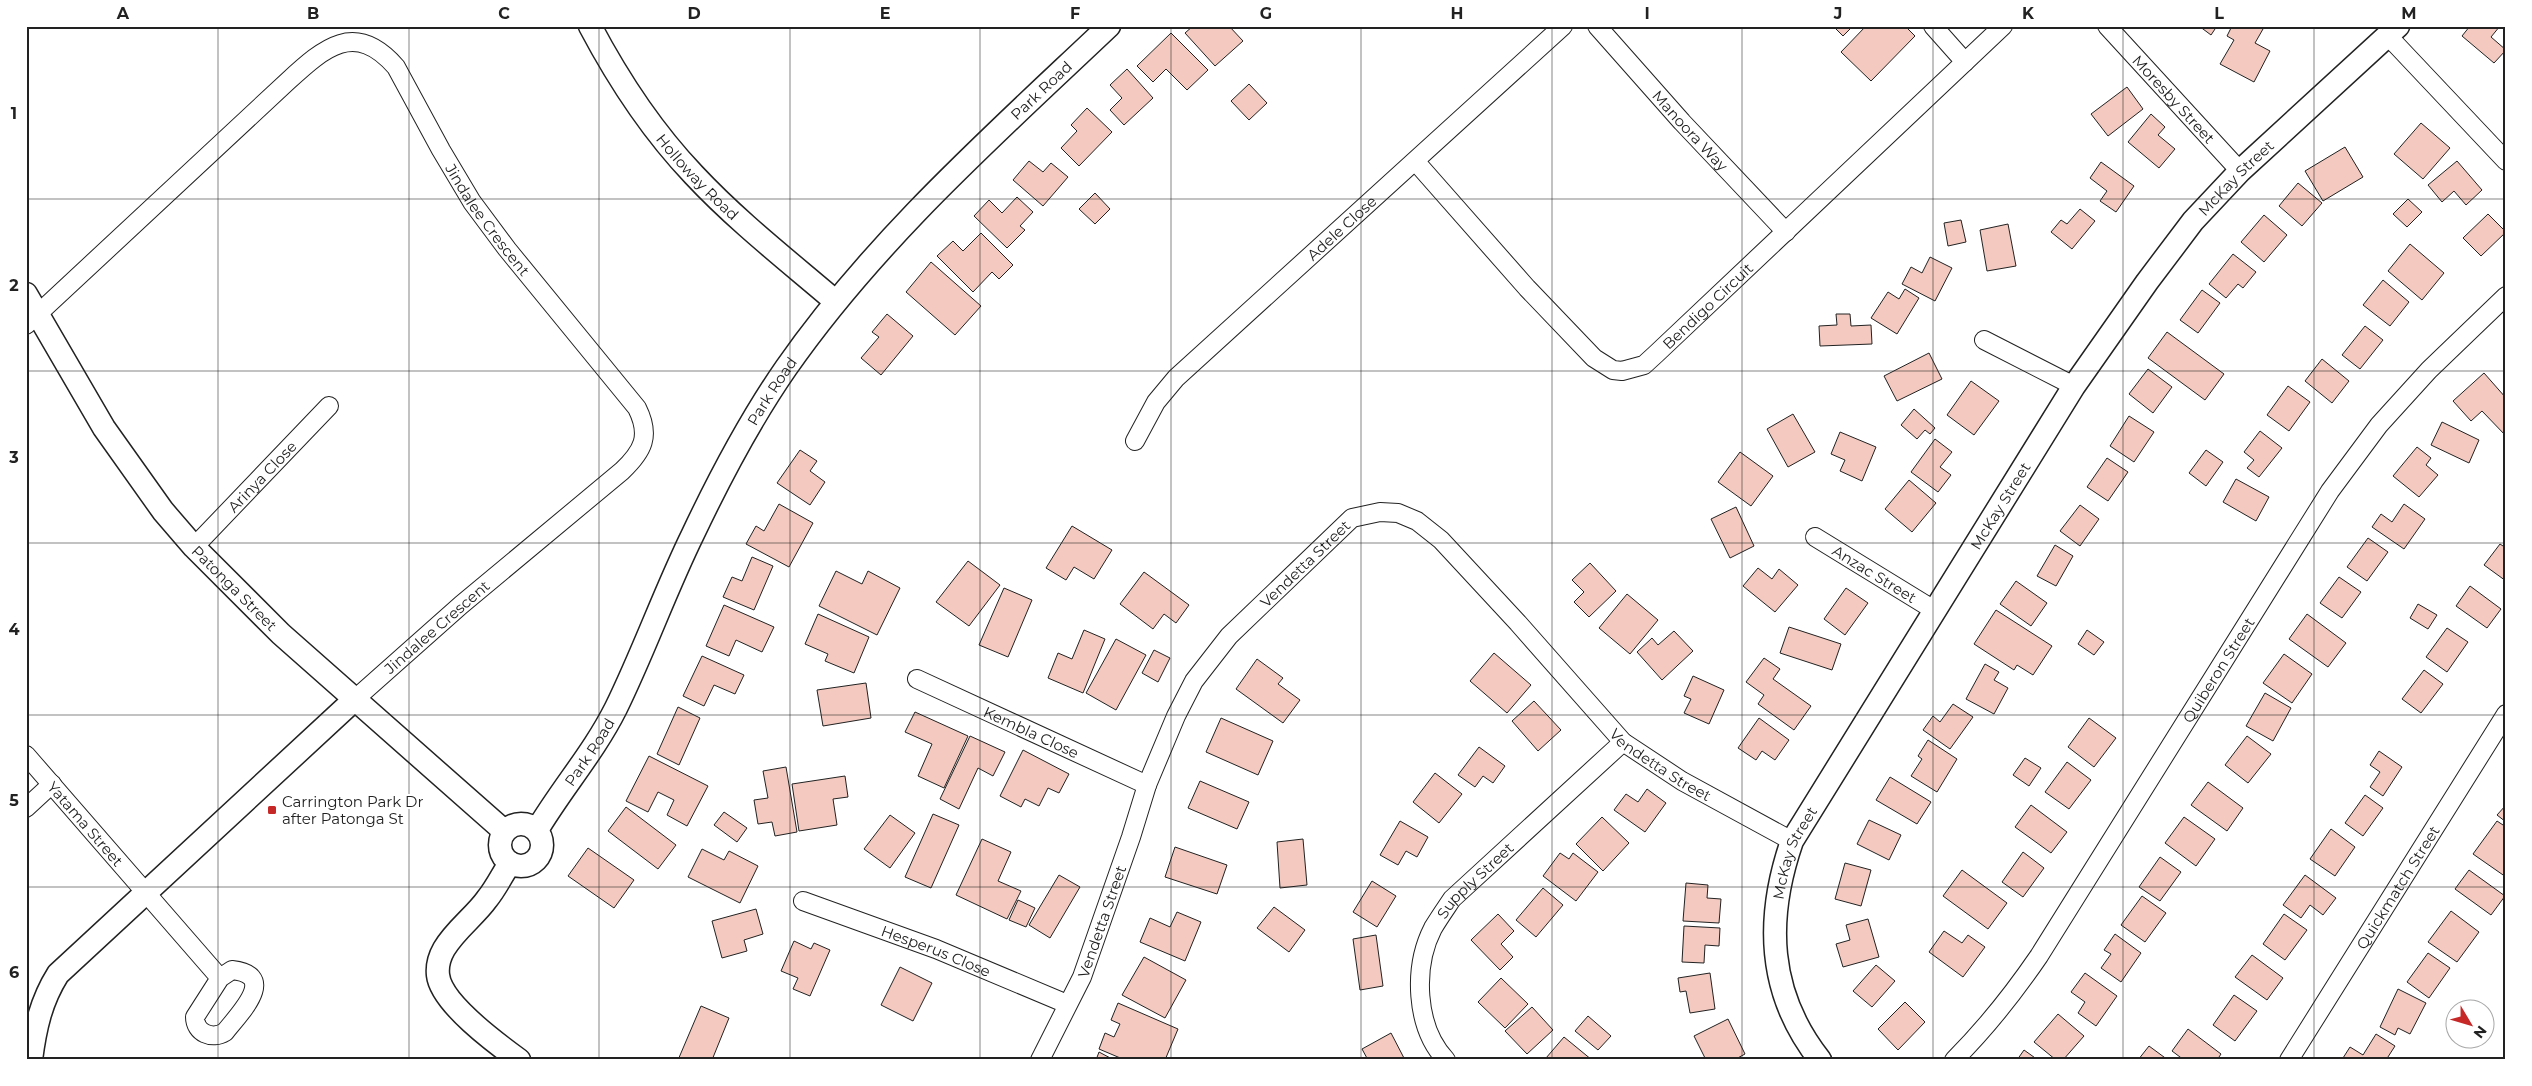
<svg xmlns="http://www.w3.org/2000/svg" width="2532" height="1086" viewBox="0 0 2532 1086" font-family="Montserrat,sans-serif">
<rect width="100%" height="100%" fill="#fff"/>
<g fill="#f3c9c0" stroke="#222">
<polygon points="1193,26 1229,26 1243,41 1215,66 1185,33"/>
<polygon points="1833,26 1853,26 1843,36"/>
<polygon points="1866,26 1905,26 1915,36 1871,81 1841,52"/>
<polygon points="2199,26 2217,26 2211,35"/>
<polygon points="2232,26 2257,26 2263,29 2255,43 2270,51 2254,82 2220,64 2234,40 2227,36"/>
<polygon points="2470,26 2500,26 2491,37 2506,50 2494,63 2462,36"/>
<polygon points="1171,33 1208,70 1187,90 1166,69 1153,82 1137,66"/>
<polygon points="1127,69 1153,98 1124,125 1110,110 1122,98 1110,85"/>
<polygon points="1249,84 1267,103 1249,120 1231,101"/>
<polygon points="2127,87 2143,109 2108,136 2091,114"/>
<polygon points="1087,108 1112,132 1079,166 1061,148 1077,131 1071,125"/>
<polygon points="2151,114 2165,127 2158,135 2175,149 2159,168 2128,142"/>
<polygon points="2421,123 2450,148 2423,179 2394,154"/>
<polygon points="2345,147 2363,177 2323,201 2305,171"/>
<polygon points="1029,161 1043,172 1051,163 1068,177 1043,206 1013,180"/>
<polygon points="2457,161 2482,190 2466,205 2454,191 2442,202 2428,185"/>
<polygon points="2101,162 2134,186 2116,212 2100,201 2107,191 2090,178"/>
<polygon points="2298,183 2322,203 2302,226 2279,206"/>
<polygon points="1095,193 1110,209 1095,224 1079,209"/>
<polygon points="1017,197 1033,212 1020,226 1025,230 1007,248 974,216 989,200 1002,213"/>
<polygon points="2408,199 2422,212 2407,227 2393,214"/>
<polygon points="2080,209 2095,221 2072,249 2051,232 2061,220 2067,224"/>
<polygon points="2488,214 2506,232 2481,256 2463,238"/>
<polygon points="2264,215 2287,235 2264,262 2241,242"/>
<polygon points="1961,220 1966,242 1948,246 1944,223"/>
<polygon points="2008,224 2016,266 1987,271 1980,230"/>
<polygon points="981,233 1013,265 999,279 992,272 973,292 937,256 953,241 963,251"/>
<polygon points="2410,244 2444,273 2422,300 2388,271"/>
<polygon points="2233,254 2256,272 2243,288 2238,284 2226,298 2209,284"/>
<polygon points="1930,257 1952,268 1935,301 1902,284 1911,267 1922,273"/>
<polygon points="931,262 981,306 955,335 906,292"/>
<polygon points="2383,280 2409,302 2390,326 2363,305"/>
<polygon points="1905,289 1919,298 1897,334 1871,318 1888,292 1899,299"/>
<polygon points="2202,290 2220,303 2198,333 2180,320"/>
<polygon points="887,314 913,336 881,375 861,358 879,337 872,332"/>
<polygon points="1836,314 1850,314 1851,326 1871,325 1872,344 1820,346 1819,326 1837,325"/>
<polygon points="2365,326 2383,340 2360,369 2342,355"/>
<polygon points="2167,332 2224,374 2205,400 2148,358"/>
<polygon points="1929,353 1942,379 1897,401 1884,376"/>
<polygon points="2322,359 2349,381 2332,403 2305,381"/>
<polygon points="2148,369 2172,387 2153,413 2129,394"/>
<polygon points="2484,373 2506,398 2506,436 2482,411 2471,421 2453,401"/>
<polygon points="1971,381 1999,401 1974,435 1947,415"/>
<polygon points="2288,386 2310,402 2289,431 2267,415"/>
<polygon points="1914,409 1935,428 1930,434 1925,430 1917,439 1901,425"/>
<polygon points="1793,414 1815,452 1788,467 1767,429"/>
<polygon points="2129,416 2154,432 2134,462 2110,446"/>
<polygon points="2442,422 2479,440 2469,463 2431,445"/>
<polygon points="2260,431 2282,448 2259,477 2247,468 2254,460 2244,452"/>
<polygon points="1840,432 1876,447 1862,481 1840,471 1845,460 1831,454"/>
<polygon points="1935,439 1952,452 1940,467 1951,475 1938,492 1911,472"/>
<polygon points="2417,447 2431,458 2426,465 2438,475 2419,497 2393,476"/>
<polygon points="800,450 817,461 810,471 825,482 810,505 777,483"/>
<polygon points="2206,450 2223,462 2206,486 2189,473"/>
<polygon points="1740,452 1773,476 1751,506 1718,482"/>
<polygon points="2107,458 2128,472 2108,501 2087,487"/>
<polygon points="2236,479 2269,497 2256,521 2223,502"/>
<polygon points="1909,480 1936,503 1912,532 1885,509"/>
<polygon points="779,504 813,523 789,567 746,544 756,526 764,531"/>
<polygon points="2404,504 2425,519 2404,549 2372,527 2381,514 2392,522"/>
<polygon points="2080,505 2099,519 2080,546 2060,531"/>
<polygon points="1736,507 1754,546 1730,558 1711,519"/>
<polygon points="1072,526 1112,550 1094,579 1074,567 1066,580 1046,568"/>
<polygon points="2368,538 2388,552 2367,581 2347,567"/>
<polygon points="2500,544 2506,548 2506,581 2484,565"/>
<polygon points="2055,545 2073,556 2056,586 2037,576"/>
<polygon points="752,557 773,566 754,610 723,597 732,577 742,581"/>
<polygon points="968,561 1000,585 969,626 936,602"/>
<polygon points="1590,563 1616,591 1589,617 1574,602 1584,592 1572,580"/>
<polygon points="1758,568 1772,579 1779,569 1798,585 1775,612 1743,586"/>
<polygon points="836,571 862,584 868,571 900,588 877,635 819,606"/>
<polygon points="1144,572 1189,605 1176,623 1164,614 1153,629 1120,604"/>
<polygon points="2339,577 2361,592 2342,618 2320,603"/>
<polygon points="2016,581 2047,603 2031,626 2000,604"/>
<polygon points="2470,586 2501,609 2487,628 2456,606"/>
<polygon points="1004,588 1032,600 1008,657 979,645"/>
<polygon points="1846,588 1868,603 1845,635 1824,619"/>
<polygon points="1627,594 1658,620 1630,654 1599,628"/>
<polygon points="2418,604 2437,615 2428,629 2410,618"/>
<polygon points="724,605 774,627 762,652 736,640 729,656 706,646"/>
<polygon points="1996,610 2052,646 2033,675 2017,665 2014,670 1974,644"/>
<polygon points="818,614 869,637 854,673 825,661 828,654 805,644"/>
<polygon points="2307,614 2346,643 2328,667 2289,639"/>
<polygon points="1789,627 1841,644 1832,670 1780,653"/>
<polygon points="2447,628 2468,642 2447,672 2426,657"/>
<polygon points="1084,630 1105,639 1083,693 1048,678 1058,653 1072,659"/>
<polygon points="2087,630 2104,642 2094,655 2078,644"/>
<polygon points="1674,631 1693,651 1662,680 1637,652 1652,638 1658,645"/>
<polygon points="1116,639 1146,655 1116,710 1086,693"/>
<polygon points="1154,650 1170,658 1158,682 1142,673"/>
<polygon points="1494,653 1531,685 1507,713 1470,681"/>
<polygon points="2284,654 2312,674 2292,703 2263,683"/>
<polygon points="702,656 744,675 735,694 714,685 704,706 683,696"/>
<polygon points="1764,658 1780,669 1773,679 1811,706 1794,730 1758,704 1764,695 1746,682"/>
<polygon points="1257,659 1283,678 1278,684 1300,700 1283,723 1236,689"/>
<polygon points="1985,664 1999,672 1994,680 2008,688 1994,714 1966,699"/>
<polygon points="2424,670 2443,684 2421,713 2402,699"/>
<polygon points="1693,676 1724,690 1709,724 1684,713 1691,699 1684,696"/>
<polygon points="866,683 871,718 823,726 817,690"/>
<polygon points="2265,693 2291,708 2273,741 2246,726"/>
<polygon points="1534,701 1561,730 1538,751 1512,721"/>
<polygon points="1953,704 1973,717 1950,749 1923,730 1933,716 1940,722"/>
<polygon points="678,707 700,718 679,765 657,754"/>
<polygon points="915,712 968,736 944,788 918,776 932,744 905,732"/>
<polygon points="1221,718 1273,741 1258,775 1206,752"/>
<polygon points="1759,718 1789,740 1775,760 1762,751 1756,760 1738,748"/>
<polygon points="2089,718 2116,738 2094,767 2068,747"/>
<polygon points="970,736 1005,752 993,776 978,768 959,809 940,799"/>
<polygon points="2247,736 2271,754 2248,783 2225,765"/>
<polygon points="1928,740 1957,759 1937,792 1911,776 1922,759 1918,756"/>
<polygon points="1479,747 1505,766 1493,783 1483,776 1475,787 1458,775"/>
<polygon points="1023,750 1069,774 1059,793 1048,788 1039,806 1025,799 1021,807 1000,796"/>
<polygon points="2379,751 2402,767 2383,796 2370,787 2380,772 2370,765"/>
<polygon points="649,756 708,786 687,826 667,815 674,800 658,792 648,812 626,801"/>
<polygon points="2025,758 2041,768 2029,786 2013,775"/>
<polygon points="2067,762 2091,780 2069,809 2045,792"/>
<polygon points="786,767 797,832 775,836 772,822 758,824 754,800 768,798 763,771"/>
<polygon points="1435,773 1462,794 1439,823 1413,802"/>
<polygon points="845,776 848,797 833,799 837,825 799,831 792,784"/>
<polygon points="1890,777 1931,802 1917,824 1876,800"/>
<polygon points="1200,781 1249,802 1237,829 1188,808"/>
<polygon points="2208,782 2243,808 2227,831 2191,805"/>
<polygon points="1647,789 1666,803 1645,832 1614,810 1626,794 1638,802"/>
<polygon points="2365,795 2383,808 2363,836 2345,823"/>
<polygon points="2031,805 2067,832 2051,853 2015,827"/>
<polygon points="2506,805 2506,822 2497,815"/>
<polygon points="626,807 676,845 658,869 608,831"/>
<polygon points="724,812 747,828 737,842 714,825"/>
<polygon points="933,814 959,825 931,888 905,877"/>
<polygon points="890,815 915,833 890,868 864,849"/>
<polygon points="1602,817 1629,843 1603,871 1576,844"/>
<polygon points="2184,817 2215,839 2196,866 2165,843"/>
<polygon points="1869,820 1901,835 1889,860 1857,844"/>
<polygon points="1400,821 1428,837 1417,857 1406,851 1398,865 1380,855"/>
<polygon points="2497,821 2506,827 2506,877 2473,854"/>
<polygon points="2331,829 2355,847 2335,876 2310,859"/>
<polygon points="982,839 1011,852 998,881 1021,891 1007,919 956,895"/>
<polygon points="1303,839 1307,885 1280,888 1277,842"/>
<polygon points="1175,847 1227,865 1217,894 1165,877"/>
<polygon points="588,848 634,880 614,908 568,876"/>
<polygon points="702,849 724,860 729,851 758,866 740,903 688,877"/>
<polygon points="2023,852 2044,868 2023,897 2002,882"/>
<polygon points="1560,853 1569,859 1573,853 1598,872 1576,901 1543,876"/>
<polygon points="2160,857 2181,872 2160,901 2139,887"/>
<polygon points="1845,863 1871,870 1861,906 1835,899"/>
<polygon points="1962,870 2007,903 1988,929 1943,896"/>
<polygon points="2469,870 2505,896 2491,915 2455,889"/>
<polygon points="1059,875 1080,887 1050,938 1029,925"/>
<polygon points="2305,875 2336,898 2323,915 2310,905 2301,918 2283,905"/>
<polygon points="1372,881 1396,896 1377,927 1353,912"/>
<polygon points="1686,883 1708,885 1707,898 1721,899 1719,923 1683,921"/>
<polygon points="1543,888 1563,905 1536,937 1516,920"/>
<polygon points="2142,896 2166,913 2145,942 2121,925"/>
<polygon points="1018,900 1035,908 1026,927 1009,920"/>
<polygon points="1274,907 1305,930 1289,952 1257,928"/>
<polygon points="756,909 763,934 744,940 747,951 722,958 712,921"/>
<polygon points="2451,911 2479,932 2457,962 2428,942"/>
<polygon points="1177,912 1201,922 1185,961 1140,942 1150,918 1170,927"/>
<polygon points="1498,914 1514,931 1501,944 1513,957 1500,970 1471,940"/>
<polygon points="2284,914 2307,930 2285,960 2263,944"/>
<polygon points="1868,919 1879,957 1843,967 1836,944 1850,940 1846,925"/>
<polygon points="1684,926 1720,928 1719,946 1705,945 1704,963 1682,962"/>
<polygon points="1944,931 1962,943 1968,935 1985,947 1963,977 1929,952"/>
<polygon points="2115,934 2141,953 2121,982 2101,968 2111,954 2104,950"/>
<polygon points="1376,935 1383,986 1360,990 1353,939"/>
<polygon points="794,941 811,949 814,943 830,950 810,996 793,989 798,978 781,971"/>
<polygon points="2428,953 2450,968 2429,998 2407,982"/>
<polygon points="2252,955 2283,978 2267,1000 2235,977"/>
<polygon points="1144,957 1186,980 1165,1018 1122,995"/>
<polygon points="1876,965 1895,981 1872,1007 1853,991"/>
<polygon points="900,967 932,983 913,1021 881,1005"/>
<polygon points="1710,973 1715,1009 1690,1013 1686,991 1680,992 1678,978"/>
<polygon points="2085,973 2117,996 2096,1026 2078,1013 2085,1002 2071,992"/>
<polygon points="1501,978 1528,1004 1505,1028 1478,1002"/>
<polygon points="2398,989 2426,1003 2410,1034 2398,1028 2395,1035 2380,1027"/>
<polygon points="2234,995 2257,1011 2235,1041 2213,1025"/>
<polygon points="1905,1002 1925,1022 1898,1050 1878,1029"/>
<polygon points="1118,1003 1178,1029 1165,1060 1125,1060 1099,1049 1105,1033 1114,1037 1120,1024 1111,1020"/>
<polygon points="701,1006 729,1018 712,1060 678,1060"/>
<polygon points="1532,1007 1553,1030 1527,1054 1505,1031"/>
<polygon points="2058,1014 2084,1036 2063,1060 2056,1060 2034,1042"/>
<polygon points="1588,1016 1611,1036 1598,1050 1575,1031"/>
<polygon points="1728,1019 1745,1054 1734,1060 1706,1060 1694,1036"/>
<polygon points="2188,1029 2221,1054 2217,1060 2184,1060 2172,1051"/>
<polygon points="1391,1033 1405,1060 1368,1060 1362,1049"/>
<polygon points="2376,1034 2395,1046 2386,1060 2343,1058 2350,1047 2363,1055"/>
<polygon points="1564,1037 1592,1060 1549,1060 1546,1058"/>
<polygon points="2149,1046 2168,1060 2138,1060"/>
<polygon points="2024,1050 2038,1060 2017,1060"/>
<polygon points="1099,1052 1114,1060 1096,1060"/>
</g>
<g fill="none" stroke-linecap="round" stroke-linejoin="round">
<defs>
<g id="minor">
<path id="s1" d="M1597 26 1682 122 1786 232"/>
<polyline points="1933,26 1965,62"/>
<path id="s2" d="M2107 26 2240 171"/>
<polyline points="2388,36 2506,161"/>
<path id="s3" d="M1416 162 1527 288 1594 358 1613 370 1622 371 1644 365 1656 354 2003 26"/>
<path id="s4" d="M26 325 288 81C324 48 355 20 396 67L441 150 472 202 507 249 637 408C651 436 643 451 622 471L461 605 354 700"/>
<polyline points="1984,340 2074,386"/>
<path id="s5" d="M1135 441 1156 402 1176 378 1563 26"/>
<path id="s6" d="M1815 537 1934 610"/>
<path id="s7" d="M194 547 329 406"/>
<path id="s8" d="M917 679 1147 785"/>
<path id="s9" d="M26 755 220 978 232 970C279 975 239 1014 225 1032 212 1040 195 1033 195 1017L220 978"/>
<polyline points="26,808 52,784"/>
<path id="s10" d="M803 901 936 949 1067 1004"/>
<path id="s11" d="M1040 1060 1082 977 1131 837 1147 785 1176 716 1194 681 1229 636 1352 518 1380 512 1398 513 1417 521 1441 540 1518 623 1623 742 1682 781 1792 841"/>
<path id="s12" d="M1446 1060C1415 1027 1413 967 1433 928 1439 918 1446 908 1452 899L1623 742"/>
<path id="s13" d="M1954 1060C1987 1027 2013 994 2039 956L2330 491 2379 425 2429 370 2506 296"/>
<path id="s14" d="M2289 1060 2506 714"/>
</g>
<g id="tertiary">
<path id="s15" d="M590 26C618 79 652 131 694 175 737 221 787 260 835 301"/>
<path id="s16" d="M26 294 104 428 163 511 194 547 281 634 504 831"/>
<circle cx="521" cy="845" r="21"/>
<path id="s17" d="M537 830C562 788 594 752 616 708 644 651 665 591 693 534 720 477 750 420 786 368 876 239 995 134 1109 26"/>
<path d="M510 863C502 875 496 888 487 899 475 916 455 930 444 949 440 956 437 966 438 975 441 1003 497 1044 519 1060"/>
<path d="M31 1060C35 1028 41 1001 58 974L354 700"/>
<path id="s18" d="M1820 1060C1767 993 1765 919 1792 841L2074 386 2147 282 2193 221 2240 171 2398 26"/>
</g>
</defs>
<use href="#minor" stroke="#222" stroke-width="20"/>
<use href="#tertiary" stroke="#222" stroke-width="25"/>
<use href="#minor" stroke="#fff" stroke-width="18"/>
<use href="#tertiary" stroke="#fff" stroke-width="22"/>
</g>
<path fill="none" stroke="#222" stroke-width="1" stroke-opacity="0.55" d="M218 26V1060M409 26V1060M599 26V1060M790 26V1060M980 26V1060M1171 26V1060M1361 26V1060M1552 26V1060M1742 26V1060M1933 26V1060M2123 26V1060M2314 26V1060M26 199H2506M26 371H2506M26 543H2506M26 715H2506M26 887H2506"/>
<rect fill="#c62828" stroke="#fff" stroke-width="2" x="267" y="805" width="10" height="10" rx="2.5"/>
<g text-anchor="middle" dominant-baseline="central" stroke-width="4" stroke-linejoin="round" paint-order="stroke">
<g font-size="15" fill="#222" stroke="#fff">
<text stroke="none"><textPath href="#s17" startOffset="904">Park Road</textPath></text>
<text stroke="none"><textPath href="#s2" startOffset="99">Moresby Street</textPath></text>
<text stroke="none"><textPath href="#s1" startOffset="140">Manoora Way</textPath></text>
<text stroke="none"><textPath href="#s15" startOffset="186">Holloway Road</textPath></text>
<text stroke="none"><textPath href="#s18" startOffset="1031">McKay Street</textPath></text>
<text stroke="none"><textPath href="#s4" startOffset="665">Jindalee Crescent</textPath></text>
<text stroke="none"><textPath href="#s5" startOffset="299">Adele Close</textPath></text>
<text stroke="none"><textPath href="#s3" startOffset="406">Bendigo Circuit</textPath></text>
<text stroke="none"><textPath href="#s17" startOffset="499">Park Road</textPath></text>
<text stroke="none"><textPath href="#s7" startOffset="98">Arinya Close</textPath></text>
<text stroke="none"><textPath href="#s18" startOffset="626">McKay Street</textPath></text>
<text stroke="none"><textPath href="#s11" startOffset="572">Vendetta Street</textPath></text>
<text stroke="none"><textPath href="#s6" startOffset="70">Anzac Street</textPath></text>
<text stroke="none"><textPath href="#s16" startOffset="362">Patonga Street</textPath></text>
<text transform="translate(437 627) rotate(-41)">Jindalee Crescent</text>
<text stroke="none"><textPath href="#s13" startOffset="472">Quiberon Street</textPath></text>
<text stroke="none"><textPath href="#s8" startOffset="126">Kembla Close</textPath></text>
<text stroke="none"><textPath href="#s17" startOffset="94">Park Road</textPath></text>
<text stroke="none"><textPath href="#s11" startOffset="1051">Vendetta Street</textPath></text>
<text stroke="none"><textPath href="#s9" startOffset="91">Yatama Street</textPath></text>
<text stroke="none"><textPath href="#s18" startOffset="221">McKay Street</textPath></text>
<text stroke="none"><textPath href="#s12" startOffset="204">Supply Street</textPath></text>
<text stroke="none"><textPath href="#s14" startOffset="204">Quickmatch Street</textPath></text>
<text stroke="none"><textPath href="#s11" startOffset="152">Vendetta Street</textPath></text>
<text stroke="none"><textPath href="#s10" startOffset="142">Hesperus Close</textPath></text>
</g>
<g font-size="15" fill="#222" stroke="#fff" text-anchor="start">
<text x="282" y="801">Carrington Park Dr<tspan x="282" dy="17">after Patonga St</tspan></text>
</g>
</g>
<rect width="2532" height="1086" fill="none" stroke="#ffffff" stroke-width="55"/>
<g transform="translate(2470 1024) rotate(128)"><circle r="24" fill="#ffffff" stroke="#a7a7a7"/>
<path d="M0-4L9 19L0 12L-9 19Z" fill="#c62828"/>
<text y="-8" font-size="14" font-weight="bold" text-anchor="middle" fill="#222222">N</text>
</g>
<rect x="28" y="28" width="2476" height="1030" fill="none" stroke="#222" stroke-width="2"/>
<g font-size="16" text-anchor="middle" font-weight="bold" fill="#222">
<text x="123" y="19">A</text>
<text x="313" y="19">B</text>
<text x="504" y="19">C</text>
<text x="694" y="19">D</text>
<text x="885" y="19">E</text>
<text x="1075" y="19">F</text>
<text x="1266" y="19">G</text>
<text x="1457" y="19">H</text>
<text x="1647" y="19">I</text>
<text x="1838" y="19">J</text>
<text x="2028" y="19">K</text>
<text x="2219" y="19">L</text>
<text x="2409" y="19">M</text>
<text x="14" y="119">1</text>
<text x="14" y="291">2</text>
<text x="14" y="463">3</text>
<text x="14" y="635">4</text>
<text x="14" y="806">5</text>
<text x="14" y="978">6</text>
</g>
</svg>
